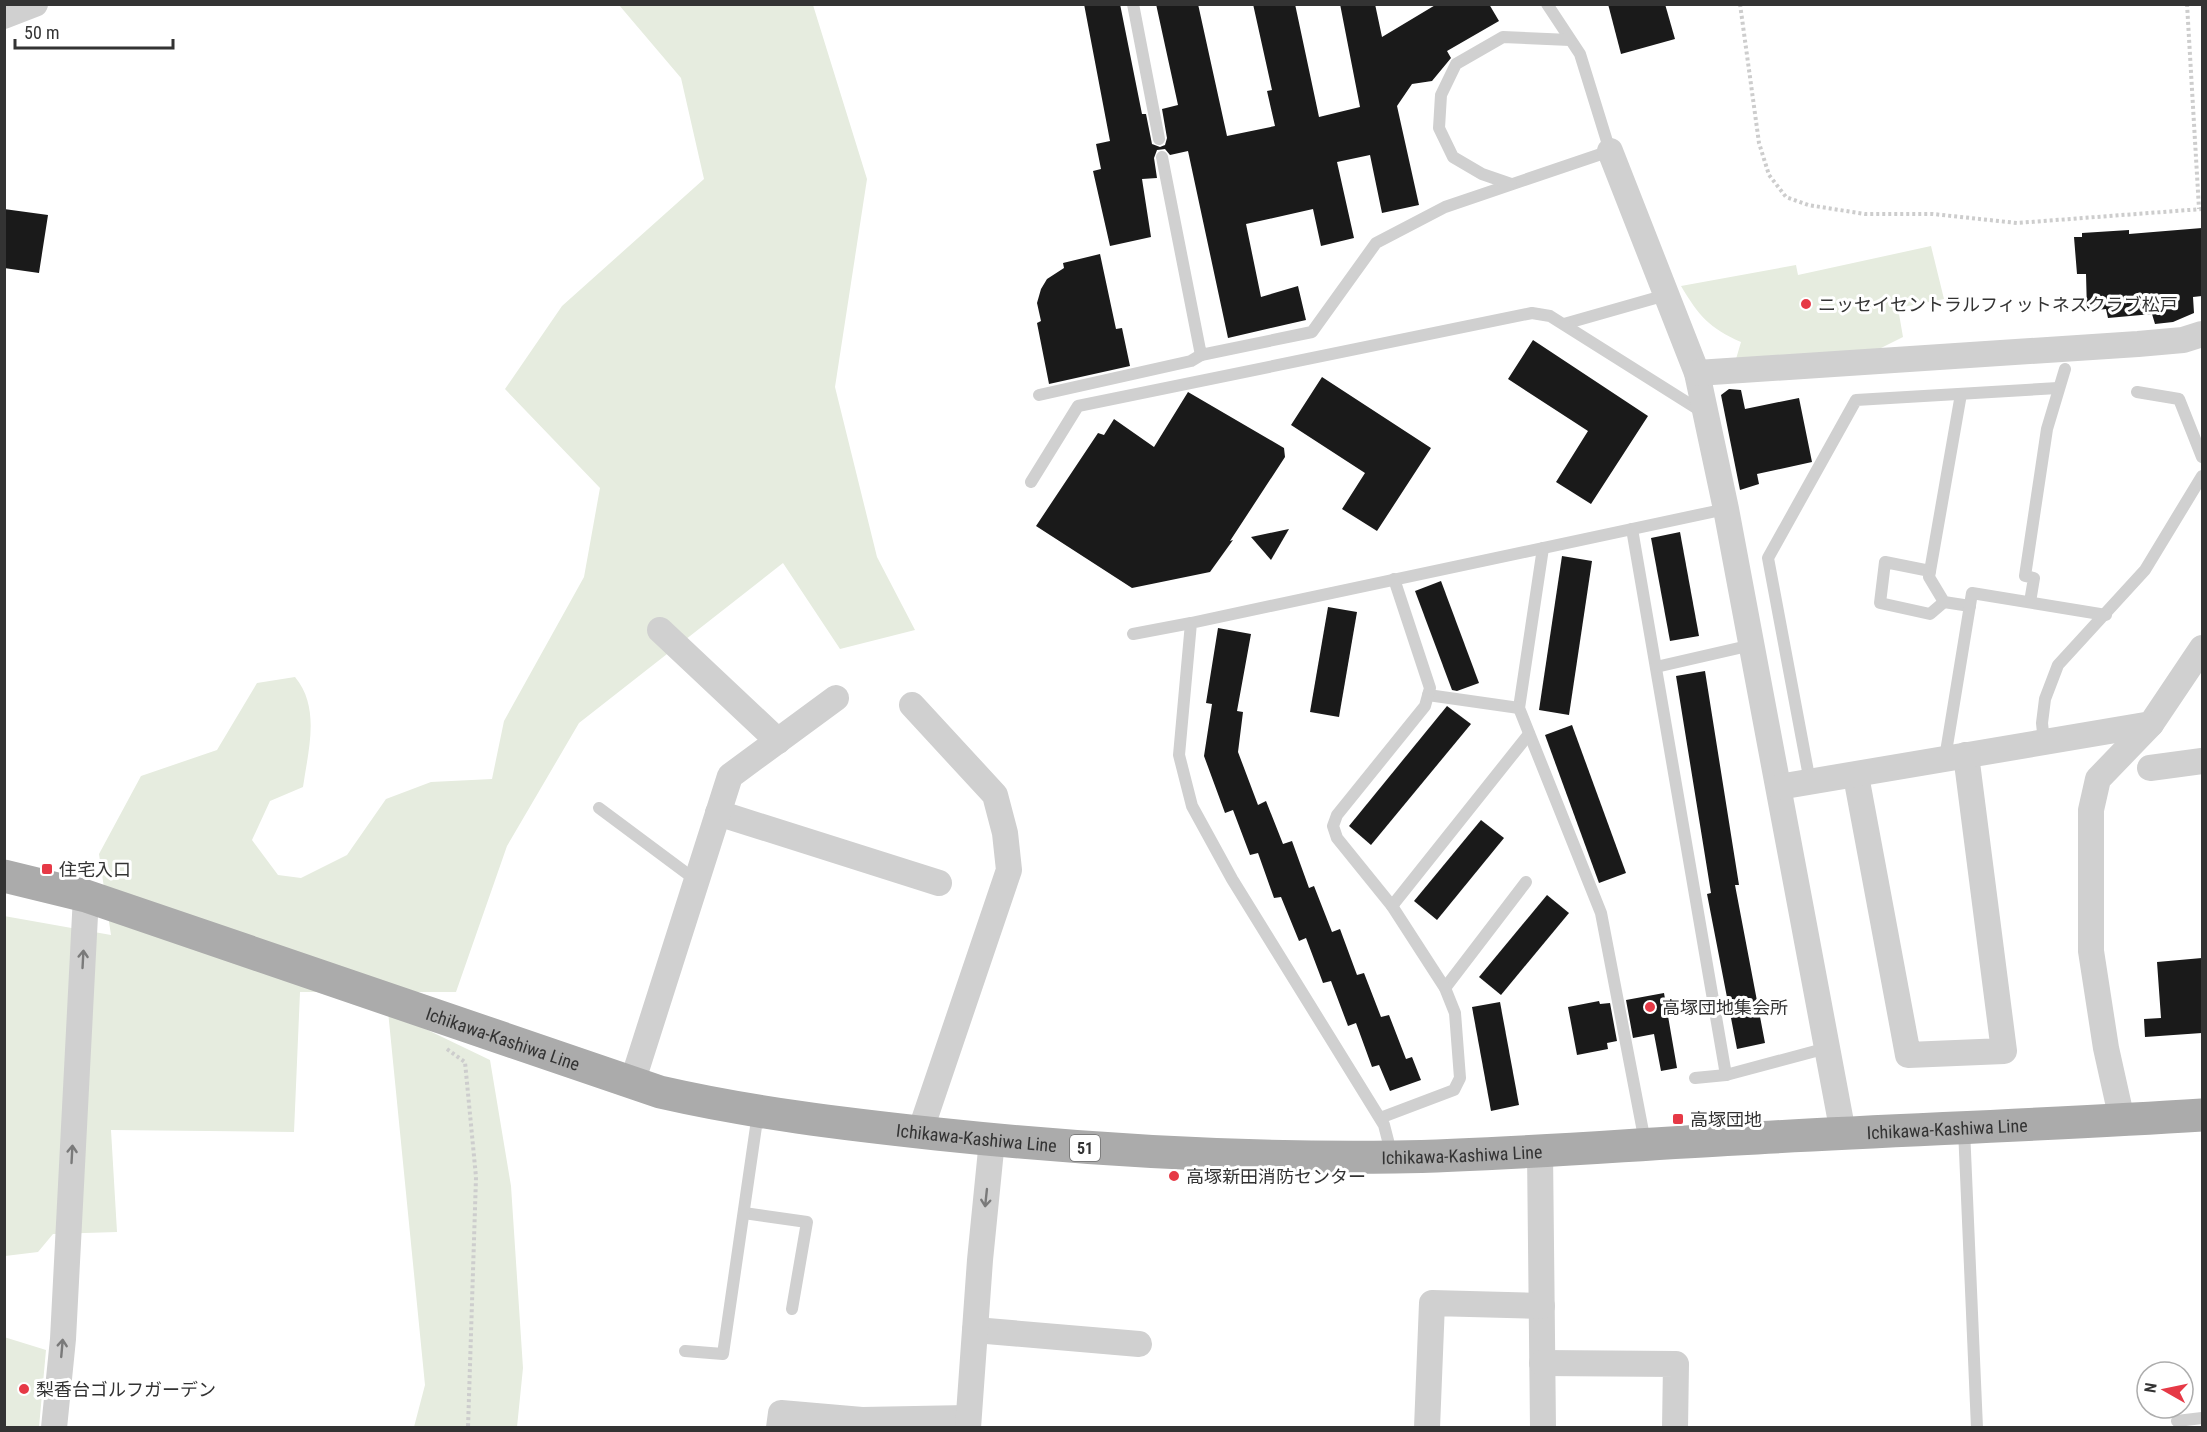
<svg xmlns="http://www.w3.org/2000/svg" width="2207" height="1432" viewBox="0 0 2207 1432" font-family="'Roboto Condensed','Noto Sans JP',sans-serif">
<rect width="100%" height="100%" fill="#fff"/>
<g fill="#e6ecdf">
<path d="M619 5H813L867 179 835 387 877 557 915 630 840 649 783 563 579 723 507 846 456 992H300L294 1132 111 1130 117 1232 53 1234 38 1252 5 1256 4 916 111 935 99 854 141 776 217 750 257 683 295 677C321 708 308 751 303 787L270 801 252 840 278 875 301 878 347 855 386 799 431 782 492 779 504 721 584 577 600 488 505 389 562 306 704 179 681 78Z"/>
<path d="M1931 246 1944 299 1898 308 1903 337 1853 362 1736 359 1741 342C1709 328 1699 316 1681 286L1796 265 1798 275Z"/>
<polygon points="388,1011 490,1060 511,1186 523,1368 517,1427 414,1427 425,1385"/>
<polygon points="4,1337 46,1350 39,1427 5,1427"/>
</g>
<g fill="#1a1a1a">
<polygon points="1084,4 1120,4 1142,114 1146,114 1152,144 1160,147 1165,145 1167,138 1162,109 1178,105 1156,4 1198,4 1227,136 1275,126 1267,91 1272,90 1253,4 1295,4 1319,117 1360,107 1340,4 1375,4 1382,37 1437,4 1489,4 1499,21 1447,51 1451,58 1432,81 1412,84 1397,106 1419,205 1382,213 1370,155 1337,162 1354,238 1321,246 1313,209 1246,224 1261,297 1298,286 1306,320 1228,338 1188,151 1170,155 1165,149 1157,150 1154,158 1157,178 1142,179 1151,237 1110,246 1093,171 1101,169 1096,144 1110,141"/>
<polygon points="1608,4 1665,4 1675,39 1621,54"/>
<polygon points="4,209 48,215 39,273 4,268"/>
<polygon points="2202,228 2202,296 2193,297 2194,313 2173,322 2155,324 2152,314 2108,318 2106,309 2087,311 2086,274 2077,274 2074,237 2082,237 2082,233 2129,230 2129,234"/>
<polygon points="1100,254 1116,329 1122,328 1130,366 1049,384 1037,323 1041,321 1037,303 1041,289 1047,279 1064,268 1063,263"/>
<polygon points="1533,340 1648,416 1591,504 1556,482 1588,431 1508,379"/>
<polygon points="1322,377 1431,448 1377,531 1342,509 1365,473 1291,425"/>
<polygon points="1729,389 1741,390 1745,409 1799,398 1812,462 1757,474 1759,484 1740,490 1721,395"/>
<polygon points="1188,392 1284,448 1285,457 1230,541 1233,540 1210,572 1132,588 1036,526 1098,433 1104,435 1114,419 1154,447"/>
<polygon points="1289,529 1271,560 1251,537"/>
<polygon points="1680,532 1699,636 1670,641 1651,538"/>
<polygon points="1562,556 1592,561 1569,715 1539,710"/>
<polygon points="1441,581 1479,683 1457,691 1452,690 1415,591"/>
<polygon points="1328,607 1357,612 1339,717 1310,712"/>
<polygon points="1218,628 1251,634 1237,711 1243,712 1238,752 1258,805 1266,801 1283,844 1292,841 1309,888 1314,886 1332,932 1340,929 1357,975 1364,973 1381,1017 1389,1015 1406,1059 1412,1057 1421,1080 1390,1091 1379,1065 1372,1067 1356,1023 1348,1026 1331,981 1323,983 1306,938 1299,941 1281,897 1274,898 1258,853 1250,855 1233,810 1225,813 1204,756 1212,704 1206,703"/>
<polygon points="1705,671 1739,885 1735,885 1765,1043 1737,1049 1707,894 1711,893 1676,676"/>
<polygon points="1447,706 1471,724 1371,845 1349,826"/>
<polygon points="1572,725 1626,873 1599,883 1545,735"/>
<polygon points="1481,820 1504,838 1437,920 1414,901"/>
<polygon points="1547,895 1569,913 1501,995 1479,977"/>
<polygon points="2202,958 2202,1033 2145,1037 2144,1019 2161,1018 2157,962"/>
<polygon points="1664,993 1677,1068 1661,1071 1654,1034 1633,1038 1626,1000"/>
<polygon points="1599,1001 1600,1004 1610,1003 1617,1041 1607,1043 1608,1049 1577,1055 1568,1007"/>
<polygon points="1500,1002 1519,1105 1491,1111 1472,1007"/>
</g>
<g fill="none" stroke-linecap="round" stroke-linejoin="round">
<g stroke="#cdcdcd" stroke-width="4" stroke-dasharray="3 3" stroke-linecap="butt">
<polyline points="1740,4 1759,143 1769,175 1786,197 1808,205 1865,214 1933,214 2017,223 2202,209"/>
<polyline points="2187,4 2199,209"/>
<polyline points="447,1049 465,1062 476,1177 468,1428"/>
</g>
<g stroke="#d0d0d0" stroke-width="12">
<polyline points="1133,4 1159,139"/>
<polyline points="1162,157 1201,355 1312,332 1376,243 1445,207 1610,151 1580,54 1547,4"/>
<polyline points="1511,184 1482,174 1453,157 1439,128 1441,95 1456,64 1503,37 1570,40"/>
<polyline points="1564,324 1666,295"/>
<polyline points="2137,392 2179,399 2202,457"/>
<polyline points="1961,394 1929,577 1944,602 1970,606"/>
<polyline points="1039,395 1191,361 1201,355"/>
<polyline points="1031,482 1078,406 1532,313 1550,316 1704,413"/>
<polyline points="1632,529 1726,1075"/>
<polyline points="1543,548 1519,708 1601,913 1645,1142"/>
<polyline points="1930,571 1885,562 1880,603 1930,614 1944,602"/>
<polyline points="2030,602 2034,578 2025,576 2047,429 2065,369"/>
<polyline points="1133,634 1191,623"/>
<polyline points="1656,667 1752,645"/>
<polyline points="1428,695 1519,708"/>
<polyline points="2044,742 2042,723 2045,699 2058,665 2145,570 2202,476"/>
<polyline points="1945,758 1972,593 2106,615"/>
<polyline points="1810,782 1768,558 1856,400 2058,388"/>
<polyline points="599,808 697,881"/>
<polyline points="1392,906 1529,734"/>
<polyline points="1445,988 1526,882"/>
<polyline points="1695,1078 1726,1075 1827,1048"/>
<polyline points="1380,1118 1454,1090 1460,1078 1455,1013 1445,988 1392,906 1337,838 1333,826 1337,815 1425,706 1430,688 1394,579"/>
<polyline points="1964,1129 1977,1428"/>
<polyline points="1392,1156 1384,1125 1232,879 1192,806 1179,755 1191,623 1726,509"/>
<polyline points="744,1213 807,1222 792,1309"/>
<polyline points="685,1351 723,1354 758,1113"/>
<polyline points="2177,1421 2202,1418"/>
</g>
<g stroke="#d0d0d0" stroke-width="26">
<polyline points="4,16 35,4"/>
<polyline points="1610,151 1697,373 1726,509 1843,1133"/>
<polyline points="1697,373 2138,344 2183,340 2202,334"/>
<polyline points="660,630 778,741"/>
<polyline points="912,705 995,795 1005,833 1009,870 920,1132"/>
<polyline points="2150,768 2202,761"/>
<polyline points="1856,776 1908,1055 2004,1051 1966,755"/>
<polyline points="1779,787 2151,724 2202,648"/>
<polyline points="718,813 939,883"/>
<polyline points="632,1083 730,776 836,698"/>
<polyline points="2122,1120 2106,1048 2091,951 2091,810 2098,779 2151,724"/>
<polyline points="1540,1152 1543,1428"/>
<polyline points="975,1330 1139,1344"/>
<polyline points="1542,1363 1676,1364 1675,1428"/>
<polyline points="54,1428 63,1339 86,896"/>
<polyline points="779,1428 781,1413 862,1420 968,1418"/>
<polyline points="968,1428 980,1260 992,1140"/>
<polyline points="1427,1428 1432,1303 1542,1306"/>
</g>
<path stroke="#ababab" stroke-width="33" id="s1" d="M4 876 86 896 660 1092C752 1113 844 1124 937 1134 1088 1150 1242 1159 1395 1157 1509 1155 1623 1145 1737 1139 1892 1130 2047 1125 2202 1115"/>
</g>
<defs><path id="oneway-shaft" d="M-6 0H5M1.5-3L5.5 0L1.5 3" fill="none" stroke-width="1.6" stroke-linecap="round" stroke-linejoin="round" transform="scale(1.5)"/></defs>
<g stroke="#7a7a7a">
<use href="#oneway-shaft" transform="translate(83 959) rotate(-87)"/>
<use href="#oneway-shaft" transform="translate(72 1154) rotate(-87)"/>
<use href="#oneway-shaft" transform="translate(986 1198) rotate(96)"/>
<use href="#oneway-shaft" transform="translate(62 1348) rotate(-85)"/>
</g>
<g fill="#e63946" stroke="#fff" stroke-width="2">
<circle cx="1806" cy="304" r="6"/>
<rect x="41" y="863" width="12" height="12" rx="3"/>
<circle cx="1650" cy="1007" r="6"/>
<rect x="1672" y="1113" width="12" height="12" rx="3"/>
<circle cx="1174" cy="1176" r="6"/>
<circle cx="24" cy="1389" r="6"/>
</g>
<g text-anchor="middle" dominant-baseline="central" stroke-width="6" stroke-linejoin="round" paint-order="stroke">
<rect fill="#fff" stroke="#707070" stroke-width="1.5" x="1070" y="1135" width="30" height="26" rx="4.5"/>
<g font-size="16" font-weight="bold" fill="#333">
<text x="1085" y="1148">51</text>
</g>
<g font-size="18" fill="#333" stroke="#fff" text-anchor="start">
<text x="1818" y="304">ニッセイセントラルフィットネスクラブ松戸</text>
<text x="59" y="869">住宅入口</text>
<text x="1662" y="1007">高塚団地集会所</text>
<text x="1690" y="1119">高塚団地</text>
<text x="1186" y="1176">高塚新田消防センター</text>
<text x="36" y="1389">梨香台ゴルフガーデン</text>
</g>
<g font-size="18" fill="#333" stroke="#fff">
<text stroke="none"><textPath href="#s1" startOffset="525">Ichikawa-Kashiwa Line</textPath></text>
<text stroke="none"><textPath href="#s1" startOffset="1983">Ichikawa-Kashiwa Line</textPath></text>
<text stroke="none"><textPath href="#s1" startOffset="1011">Ichikawa-Kashiwa Line</textPath></text>
<text stroke="none"><textPath href="#s1" startOffset="1497">Ichikawa-Kashiwa Line</textPath></text>
</g>
</g>
<rect width="2207" height="1432" fill="none" stroke="#333333" stroke-width="12"/>
<g transform="translate(2165 1390) rotate(279)"><circle r="28" fill="#ffffff" stroke="#adadad" stroke-width="1.5"/>
<path d="M0-4.5L10 22L0 15L-10 22Z" fill="#e63946"/>
<text y="-9" font-size="16" font-weight="bold" text-anchor="middle" fill="#333333">N</text>
</g>
<path d="M15 39v9h158v-9" fill="none" stroke="#333333" stroke-width="3"/>
<text x="24" y="39" font-size="18" fill="#333333" stroke="#ffffff" stroke-width="4.5" paint-order="stroke">50 m</text>
</svg>
